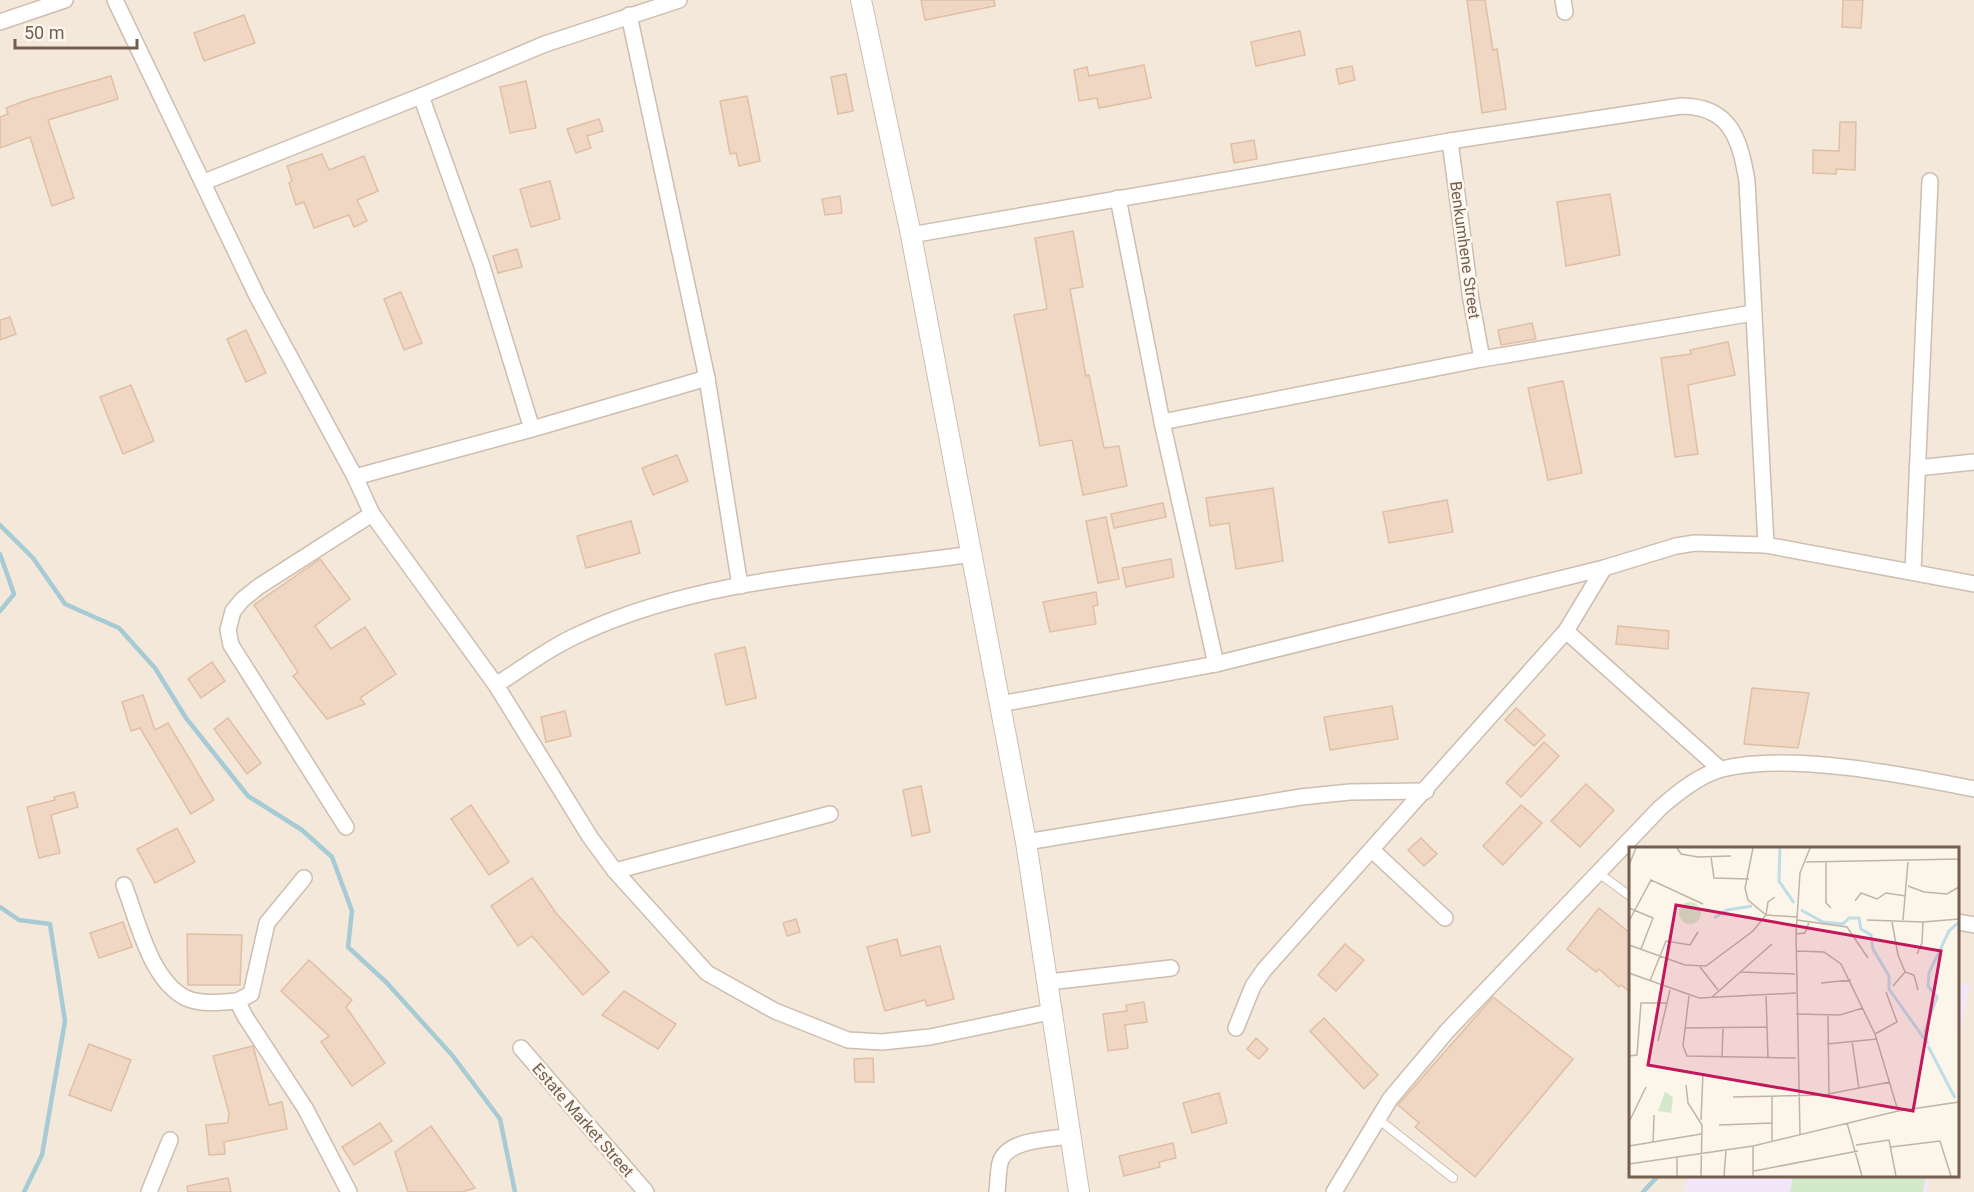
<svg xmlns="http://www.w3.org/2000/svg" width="1974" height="1192" viewBox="0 0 1974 1192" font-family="Roboto,sans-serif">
<rect width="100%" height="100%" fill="#fbf5ea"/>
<path fill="#f3e8d9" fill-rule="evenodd" d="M0 0H1974V1192H0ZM1630 848H1958V1176H1630Z"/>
<g fill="#f2e6f8">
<polygon points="1958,982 1970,985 1958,1046"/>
<polygon points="1688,1176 1930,1176 1927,1192 1684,1192"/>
</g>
<polygon fill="#d4e9c9" points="1793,1176 1926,1176 1923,1192 1790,1192"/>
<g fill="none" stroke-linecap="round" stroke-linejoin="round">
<g stroke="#a6cbd5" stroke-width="4.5">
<polyline points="0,525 33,558 65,604 119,628 155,668 186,718 248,796 302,830 332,857 352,911 348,947 386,982 452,1055 500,1119 515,1192"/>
<polyline points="0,554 14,594 0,611"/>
<polyline points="0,907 19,920 50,924 65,1021 42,1155 24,1192"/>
<polyline points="1643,1192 1658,1176"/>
</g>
</g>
<g fill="#efd7c3" stroke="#e0bfa5" stroke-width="1.5">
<polygon points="921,0 994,0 995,6 925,20"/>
<polygon points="1467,0 1485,0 1493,50 1497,49 1506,109 1482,113"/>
<polygon points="1843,0 1863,0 1861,28 1842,27"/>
<polygon points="244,15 255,43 204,61 194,33"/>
<polygon points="1300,31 1305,55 1256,66 1251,42"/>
<polygon points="1144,65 1151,98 1099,108 1097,98 1079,101 1074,70 1087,67 1089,76"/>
<polygon points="1352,66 1355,80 1339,84 1336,69"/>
<polygon points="846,74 853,111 838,114 831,77"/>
<polygon points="111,76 118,99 48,120 74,198 52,206 30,137 0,148 0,117 8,114 6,108 27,100"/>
<polygon points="526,81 536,128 510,133 500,87"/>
<polygon points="747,96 760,161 739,166 736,153 730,154 720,101"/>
<polygon points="599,119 603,131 587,136 591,148 576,153 567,129"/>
<polygon points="1840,122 1856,122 1855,170 1836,169 1836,174 1813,173 1813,150 1839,151"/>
<polygon points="1254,140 1257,159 1234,163 1231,144"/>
<polygon points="322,154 329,170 364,156 378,191 357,200 367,221 354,227 349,215 314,228 304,202 296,205 289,183 292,181 287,166"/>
<polygon points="550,181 560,219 531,227 520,189"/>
<polygon points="1610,194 1620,255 1566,266 1557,202"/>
<polygon points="840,196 842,213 825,215 822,199"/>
<polygon points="1073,231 1083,287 1070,289 1086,376 1089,375 1104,448 1119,446 1127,486 1083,495 1072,440 1040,446 1014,315 1047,309 1035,238"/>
<polygon points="517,249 522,267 498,273 493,256"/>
<polygon points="401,292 422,343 404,350 384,299"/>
<polygon points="10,317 16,334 0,340 0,320"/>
<polygon points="1532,323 1536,339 1501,345 1498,330"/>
<polygon points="246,330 266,373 246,382 227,339"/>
<polygon points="1728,342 1735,375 1688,385 1698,454 1675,457 1661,358 1691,354 1690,350"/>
<polygon points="1563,381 1582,473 1548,480 1528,388"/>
<polygon points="131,385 154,441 123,454 100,397"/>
<polygon points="677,455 688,481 653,495 642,468"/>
<polygon points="1273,488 1283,561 1236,569 1229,523 1210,526 1206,498"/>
<polygon points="1447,500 1453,532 1389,543 1383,512"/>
<polygon points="1163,503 1166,517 1114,528 1111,514"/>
<polygon points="1106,517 1119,579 1098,583 1086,521"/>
<polygon points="631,521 640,553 586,568 577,536"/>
<polygon points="320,559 350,599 315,626 331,649 365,627 396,674 360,698 365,704 327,719 293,676 298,672 254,605"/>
<polygon points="1171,559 1174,577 1126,587 1122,568"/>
<polygon points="1096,592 1098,605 1093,606 1096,624 1050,632 1043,602"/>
<polygon points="1618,626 1669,631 1668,649 1616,644"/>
<polygon points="745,647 756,698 726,705 715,654"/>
<polygon points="212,662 225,681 201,698 188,679"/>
<polygon points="1752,688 1809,693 1798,748 1744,744"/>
<polygon points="143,695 155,730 168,723 214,800 191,814 140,728 131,731 122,702"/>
<polygon points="1392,706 1398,739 1330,750 1324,717"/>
<polygon points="1516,708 1545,735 1534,746 1505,720"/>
<polygon points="565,711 571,736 546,742 541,717"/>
<polygon points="228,718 261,763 247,774 214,729"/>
<polygon points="1544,742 1559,756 1521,797 1506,783"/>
<polygon points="1586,784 1614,810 1580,847 1551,821"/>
<polygon points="921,786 930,832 912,836 903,790"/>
<polygon points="74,792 78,807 51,815 60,853 39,858 27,807 55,800 54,797"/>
<polygon points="471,805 509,862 489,875 451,819"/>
<polygon points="1521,805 1542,823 1503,865 1483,846"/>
<polygon points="177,828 195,862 155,883 137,849"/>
<polygon points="1421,838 1437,854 1424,866 1408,850"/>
<polygon points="532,878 556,913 609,972 583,995 532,936 518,946 491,906"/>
<polygon points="1599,908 1630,933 1630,992 1621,985 1619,987 1599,969 1596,972 1567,949"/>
<polygon points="796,919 800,932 787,936 783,923"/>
<polygon points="123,922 132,947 99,958 90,933"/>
<polygon points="187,934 242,935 240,985 188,985"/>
<polygon points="897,939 901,956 940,946 954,999 927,1006 925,1000 885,1011 867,947"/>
<polygon points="1345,944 1364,960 1336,991 1318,975"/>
<polygon points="309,960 352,1000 346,1007 385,1063 352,1086 321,1042 329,1036 281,991"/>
<polygon points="624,991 676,1024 658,1049 602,1015"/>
<polygon points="1493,997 1573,1059 1475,1177 1415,1127 1419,1123 1398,1105"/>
<polygon points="1144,1002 1147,1022 1125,1025 1128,1048 1108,1051 1103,1014 1127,1011 1126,1005"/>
<polygon points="1324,1018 1378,1075 1364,1089 1310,1031"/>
<polygon points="1256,1038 1268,1049 1259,1059 1247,1049"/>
<polygon points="89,1044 131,1060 111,1111 69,1095"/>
<polygon points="253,1046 269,1105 282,1102 287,1129 224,1142 225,1154 209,1155 206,1125 228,1123 229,1113 213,1056"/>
<polygon points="873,1058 874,1082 855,1082 854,1059"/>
<polygon points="1219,1093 1227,1123 1192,1133 1183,1103"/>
<polygon points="380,1123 392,1141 354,1165 342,1147"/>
<polygon points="431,1126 475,1188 462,1192 408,1192 395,1152"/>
<polygon points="1173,1143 1176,1158 1159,1162 1160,1167 1124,1176 1119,1156"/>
<polygon points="228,1178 231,1192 188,1192 187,1186"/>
</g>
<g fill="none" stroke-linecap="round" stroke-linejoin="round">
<defs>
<g id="service">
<polyline points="1597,872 1630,896"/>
<polyline points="1378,1119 1453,1178"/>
</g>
<g id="minor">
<polyline points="115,0 257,296 355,477 372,514 496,685 590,837 615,871 707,973 775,1011 848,1040 882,1042 930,1037 1054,1011"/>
<polyline points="1563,0 1565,12"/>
<polyline points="629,15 707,378 740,586"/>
<polyline points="0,22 65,0"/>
<polyline points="421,96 481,263 532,429"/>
<polyline points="1450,141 1471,300 1482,359"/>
<polyline points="204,182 421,96 545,44 679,0"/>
<polyline points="1118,198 1162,422 1216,664"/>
<path d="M911 235 1450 141 1681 106C1731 106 1740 140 1747 181L1766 545"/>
<polyline points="1162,422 1482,359 1753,313"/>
<polyline points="1917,468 1974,462"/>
<polyline points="355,477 532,429 707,378"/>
<polyline points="1913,571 1930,181"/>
<polyline points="1566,631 1720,769"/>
<path d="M496 685C524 667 552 646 582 633 701 578 844 572 973 554"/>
<polyline points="1000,704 1216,664 1604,568 1676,546 1695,543 1766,545 1974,584"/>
<polyline points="346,827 231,645 228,630 233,611 242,600 258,587 372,514"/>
<polyline points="1026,842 1301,797 1350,792 1426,791"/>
<polyline points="1372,850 1445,918"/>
<polyline points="615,871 830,814"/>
<path d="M124 885C138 921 150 980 186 998 201 1005 222 1002 237 1001L246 1018 305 1108 349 1192"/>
<polyline points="1958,922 1974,925"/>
<polyline points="1049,982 1171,968"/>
<polyline points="237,1001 251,994 267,923 304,878"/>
<polyline points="1236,1028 1253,986 1264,970 1566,631 1604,568"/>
<polyline points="521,1048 646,1192"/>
<polyline points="149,1192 170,1140"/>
<path d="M997 1192C998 1183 998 1172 1000 1163 1006 1139 1051 1139 1072 1136"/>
<path d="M1334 1192 1390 1099 1448 1030 1660 808C1677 793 1699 775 1722 769 1789 752 1905 775 1974 789"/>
</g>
<polyline id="tertiary" points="861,0 911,235 1026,842 1079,1192"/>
</defs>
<use href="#service" stroke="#cdbeb0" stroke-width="10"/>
<use href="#minor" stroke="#cdbeb0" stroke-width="18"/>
<use href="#tertiary" stroke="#cdbeb0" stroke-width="22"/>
<use href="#service" stroke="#fff" stroke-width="8"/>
<use href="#minor" stroke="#fff" stroke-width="15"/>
<use href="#tertiary" stroke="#fff" stroke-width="20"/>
</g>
<g text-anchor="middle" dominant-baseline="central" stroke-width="5" stroke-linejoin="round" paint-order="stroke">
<g font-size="16" fill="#755e4f" stroke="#fef9f0">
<text transform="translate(1465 250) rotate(82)">Benkumhene Street</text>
<text transform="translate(583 1120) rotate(49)">Estate Market Street</text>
</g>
</g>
<g transform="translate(1629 847)">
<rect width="330" height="330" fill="#fbf5ea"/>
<path d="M50 66a11 11 0 1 1 22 0a11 11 0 1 1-22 0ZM36 245 44 250 42 266 29 264Z" fill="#d4e9c9"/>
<path fill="none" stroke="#bfdde4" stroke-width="3" d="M151 1 150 34 165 56M172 63 194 75 214 77 220 71H230L232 82 242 88 244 102 260 129V142L299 197M85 71 98 63 123 59M298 194 296 184 308 150 299 139 300 126 320 84 330 75M299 199 326 251"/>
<path fill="none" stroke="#c1b4a7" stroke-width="1.5" d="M48 1 52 7 69 10 102 9M124 1 116 41 119 53 137 68 168 70M82 10 85 31 120 32M177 15 330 12M197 15V56L202 61M0 18 7 1M279 39 295 45 318 47 330 40M226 54 232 46 248 52 257 46 277 49M0 61 24 71 12 102M168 73 218 80 239 111M238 73 294 75 293 96 288 107M274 73 279 15M0 74 22 33 74 57M263 75 269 108 276 125 285 128 289 143M294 75 330 72M167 87 176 86 180 75M0 98 56 118 77 119 124 84 137 68 139 55 146 50M167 104 195 105 212 117 246 187 269 264M71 120 89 143M112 125 166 127M0 126 70 151 167 146M21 134 37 94 61 98 69 85M192 136 222 133M264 139 276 125M137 147 139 211M60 149 54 199 58 209 167 211M83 150 143 97M167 167 211 168 234 161M199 168 200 248M56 181 138 180M246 187 268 175 257 145M29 194 41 143M223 194 230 242M198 197 248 192M0 209 8 208 12 156H38M93 211 94 181M57 238 59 256 73 278 72 329M143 249V294M104 250 194 248 261 235M72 273 74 226M0 275 17 240M218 276 233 329M90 278 143 276M171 287 167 87 171 26 181 1M24 296 25 268M227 298 260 293 267 329M0 299 72 287M124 299V329M262 300 311 294 322 329M48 309V329M0 317 124 299 269 264 330 255M125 324 229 304M95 329 97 303"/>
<path fill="#c2185b" fill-opacity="0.15" stroke="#c2185b" stroke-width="3" d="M47 58 312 104 284 264 19 218Z"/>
<rect width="330" height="330" fill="none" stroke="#755e4f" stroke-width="3"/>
</g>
<path d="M15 39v9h122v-9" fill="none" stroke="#755e4f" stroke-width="3"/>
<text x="24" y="39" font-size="18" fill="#755e4f" stroke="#fef9f0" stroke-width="4.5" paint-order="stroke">50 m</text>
</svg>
